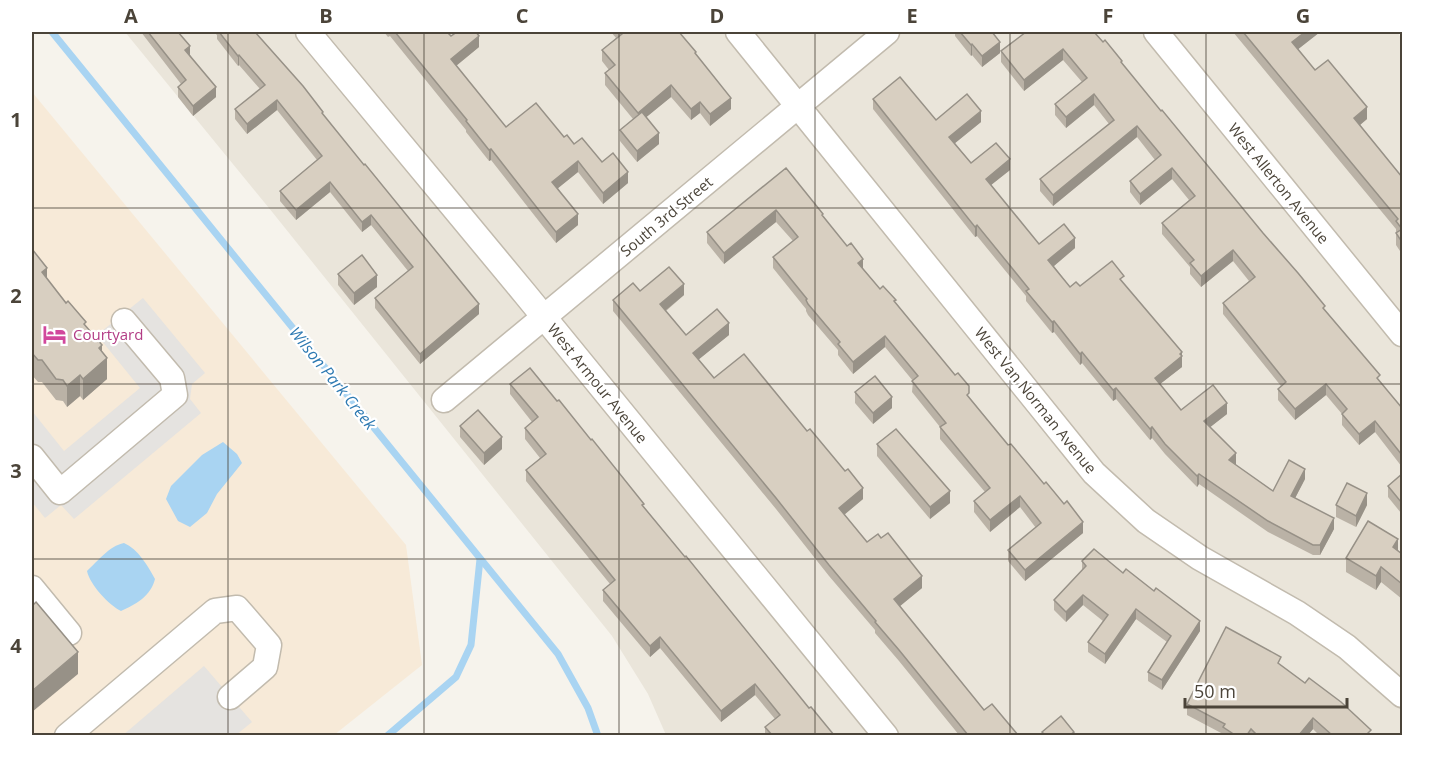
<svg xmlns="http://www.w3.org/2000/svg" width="1434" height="767" viewBox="0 0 1434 767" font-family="'Open Sans',sans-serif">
<rect width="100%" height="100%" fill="#f6f3ec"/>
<polygon fill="#eae5da" points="125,32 1397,32 1402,39 1402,735 666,735 648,694 612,636 273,213"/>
<polygon fill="#f7ead8" points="32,92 406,545 422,665 334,735 32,735"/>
<g fill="#e5e3e0">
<polygon points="143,298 205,373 192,384 190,399 201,413 74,519 61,505 45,518 32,502 32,411 64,451 140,388 97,335"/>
<polygon points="204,666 252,722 236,735 122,736"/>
</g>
<g fill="#a9d4f2">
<polygon points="223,442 237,454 242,463 217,494 207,513 190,527 178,521 166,499 171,486 202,455"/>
<path d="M124 543C138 549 148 566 155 579 151 596 135 605 121 611 109 605 90 585 87 571 98 561 109 546 124 543Z"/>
</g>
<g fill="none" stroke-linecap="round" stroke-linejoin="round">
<g stroke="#a9d4f2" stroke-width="7">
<polyline points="52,32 558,654 588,708 598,736"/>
<polyline points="387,736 456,677 471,645 480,559"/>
</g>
<defs>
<g id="minor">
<polyline points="308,32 526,295 886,736"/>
<polyline points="738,32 1094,473 1146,521 1200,558 1297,613 1347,647 1402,695"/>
<polyline points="1156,32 1402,334"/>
<polyline points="444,400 887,32"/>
<polyline points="32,457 60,492 175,395 172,378 124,321"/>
<polyline points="32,588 69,633"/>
<polyline points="67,736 215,611 237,608 269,645 265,667 230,697"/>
</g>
</defs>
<use href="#minor" stroke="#c2bbae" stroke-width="27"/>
<use href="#minor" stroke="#fff" stroke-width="24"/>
</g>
<g fill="#bab2a6">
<polygon points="141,32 178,32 190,55 216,97 193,116 178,97 178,87 181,84"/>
<polygon points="214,32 255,32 323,115 479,314 420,364 375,308 375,298 408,271 371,225 362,232 330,192 296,220 280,201 280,191 317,160 277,110 247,134 235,119 235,109 260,89 239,65 238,66 217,39 217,35"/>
<polygon points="384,32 447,32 451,36 479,47 456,66 506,127 564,137 602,162 628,183 603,204 578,172 558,188 578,225 556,243 491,160 489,161 466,132 466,130 390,36 388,37"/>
<polygon points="611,32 679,32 696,55 731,109 710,126 700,113 691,120 671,97 646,117 659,144 637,162 620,141 620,130 633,119 605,85 605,73 609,70 602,61 602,50 616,38"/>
<polygon points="955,32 992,32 1000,53 982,67 972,55 971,56 955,36"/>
<polygon points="1026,32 1122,64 1325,310 1380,382 1402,408 1402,467 1375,432 1359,445 1342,425 1342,414 1326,395 1295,420 1278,400 1278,389 1281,386 1223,314 1223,303 1249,281 1233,261 1201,287 1190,274 1190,267 1162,234 1162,223 1189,200 1172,179 1140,205 1130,192 1130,181 1155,160 1137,137 1053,206 1040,191 1040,179 1109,124 1094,105 1066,128 1055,115 1055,104 1082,82 1063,60 1024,91 1001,62 1001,51"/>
<polygon points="1233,32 1320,32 1298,49 1315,70 1367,119 1360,125 1402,177 1402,254 1396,245 1396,229"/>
<polygon points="873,99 936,120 981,122 955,143 971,163 1010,170 991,185 1039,244 1075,248 1054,266 1070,287 1124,284 1182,352 1182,367 1160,384 1181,410 1227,414 1210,427 1236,464 1235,465 1273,491 1305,479 1295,498 1334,529 1320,555 1313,555 1268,532 1199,484 1197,487 1165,454 1152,438 1150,440 1116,399 1113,401 1082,363 1080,365 1054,332 1052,333 1026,301 1026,296 977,236 975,237 873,109"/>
<polygon points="786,168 863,269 880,289 896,303 969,397 1083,533 1025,581 1008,561 1008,550 1036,528 1020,507 990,532 974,512 974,501 985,492 940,439 940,427 912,392 913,381 885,347 853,374 838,355 838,350 808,315 806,311 806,309 773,268 773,257 793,241 776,222 724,264 707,243 707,232"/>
<polygon points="32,249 47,279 86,327 102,351 107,379 83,400 80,396 67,407 63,401 56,400 42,382 38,382 32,375"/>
<polygon points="338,274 377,287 354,305 338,285"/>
<polygon points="640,291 684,295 666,311 686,335 729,335 698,360 714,378 863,499 844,515 867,542 922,588 900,606 984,710 1018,735 959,735 899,661 875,633 875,630 829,576 776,509 613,311 613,300"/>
<polygon points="510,384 644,507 809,708 834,735 765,735 765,727 775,719 755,695 721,722 660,648 650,657 603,601 603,590 610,584 526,481 526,470 540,458 525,439 525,428 532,422 510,394"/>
<polygon points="855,392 892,408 873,424 855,403"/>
<polygon points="460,426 502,449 484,465 460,437"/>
<polygon points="877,444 950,503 930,519 877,456"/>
<polygon points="1402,474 1401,513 1388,497 1388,486"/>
<polygon points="1336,505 1367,505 1356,527 1336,517"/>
<polygon points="1398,550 1402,554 1402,599 1381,582 1376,590 1346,572 1346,558"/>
<polygon points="1082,561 1123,573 1200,631 1162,690 1148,681 1148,672 1167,642 1136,619 1105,664 1088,652 1088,642 1103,621 1083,605 1066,622 1054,610 1054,600 1082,571"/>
<polygon points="1281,665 1371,735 1319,735 1313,729 1308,735 1223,735 1223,734 1187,715 1187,704"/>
</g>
<g fill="#979187">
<polygon points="1305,32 1320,32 1292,54 1292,42"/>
<polygon points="479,36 479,47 451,70 451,59"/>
<polygon points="1000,42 1000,53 982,67 982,56"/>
<polygon points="972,44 972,55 971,56 971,45"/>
<polygon points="190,46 190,56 185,50"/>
<polygon points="1063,49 1063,60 1024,91 1024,80"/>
<polygon points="239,55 239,65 238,66 238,56"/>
<polygon points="671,85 671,97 638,124 638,113"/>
<polygon points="216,87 216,97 193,116 193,106"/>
<polygon points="1094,94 1094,105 1066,128 1066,117"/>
<polygon points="731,98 731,109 710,126 710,114"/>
<polygon points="277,100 277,110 247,134 247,124"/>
<polygon points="700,102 700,113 691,120 691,109"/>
<polygon points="1367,107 1367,119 1354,130 1354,118"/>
<polygon points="981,111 981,122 949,148 949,137"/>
<polygon points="1137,126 1137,137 1053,206 1053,195"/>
<polygon points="659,133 659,144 637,162 637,151"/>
<polygon points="491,149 491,160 489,161 489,150"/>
<polygon points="1010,159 1010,170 986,189 986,179"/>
<polygon points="578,161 578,172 552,193 552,182"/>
<polygon points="1172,168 1172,179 1140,205 1140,194"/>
<polygon points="628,172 628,183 603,204 603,193"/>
<polygon points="330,182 330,192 296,220 296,210"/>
<polygon points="776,210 776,222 724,264 724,253"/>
<polygon points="578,214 578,225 556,243 556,232"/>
<polygon points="371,215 371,225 362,232 362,222"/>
<polygon points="977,225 977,236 975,237 975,227"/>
<polygon points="1075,238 1075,248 1048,271 1048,260"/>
<polygon points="1233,250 1233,261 1201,287 1201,276"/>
<polygon points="863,259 863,270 858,263"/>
<polygon points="47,268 47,289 42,272"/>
<polygon points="377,275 377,287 354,305 354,293"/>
<polygon points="684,284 684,295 660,315 660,304"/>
<polygon points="479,304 479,314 420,364 420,354"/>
<polygon points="1054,321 1054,332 1052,333 1052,322"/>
<polygon points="729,323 729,335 693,364 693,353"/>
<polygon points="885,336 885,347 853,374 853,362"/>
<polygon points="102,345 102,362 107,358 107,379 83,400 83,379 99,348"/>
<polygon points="1082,352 1082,363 1080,365 1080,354"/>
<polygon points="1182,352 1182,367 1155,388 1155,378"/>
<polygon points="80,375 80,396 67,407 67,386"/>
<polygon points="1326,384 1326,395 1295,420 1295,409"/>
<polygon points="1116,388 1116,399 1113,401 1113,390"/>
<polygon points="892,397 892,408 873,424 873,413"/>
<polygon points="1227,403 1227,414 1204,432 1204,421"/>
<polygon points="1375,421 1375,432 1359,445 1359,434"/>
<polygon points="1152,427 1152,438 1150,440 1150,429"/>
<polygon points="502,437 502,449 484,465 484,453"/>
<polygon points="1236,453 1236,464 1229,471 1229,460"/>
<polygon points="1305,469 1305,479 1291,506 1291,496"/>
<polygon points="1199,474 1199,484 1197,487 1197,476"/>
<polygon points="863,488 863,499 839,519 839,508"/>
<polygon points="950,491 950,503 930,519 930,507"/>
<polygon points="1367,493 1367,505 1356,527 1356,516"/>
<polygon points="1020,496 1020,507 990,532 990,520"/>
<polygon points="1402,501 1402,512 1401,513 1401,502"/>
<polygon points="1334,518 1334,529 1320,555 1320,545"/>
<polygon points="1083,522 1083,533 1025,581 1025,570"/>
<polygon points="1398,539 1398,554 1393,547"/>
<polygon points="1381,567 1381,582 1376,590 1376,576"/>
<polygon points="922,576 922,588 894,611 894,599"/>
<polygon points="1083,595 1083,605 1066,622 1066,612"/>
<polygon points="1136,609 1136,619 1105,664 1105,654"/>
<polygon points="1200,621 1200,631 1162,690 1162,680"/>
<polygon points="660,637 660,648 650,657 650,646"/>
<polygon points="78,652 78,674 32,712 32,691"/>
<polygon points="755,684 755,695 721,722 721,711"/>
<polygon points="1313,718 1313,729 1308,735 1299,735"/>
</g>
<g fill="#d8cfc1" stroke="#979187" stroke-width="1.5">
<polygon points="148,32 178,32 190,46 185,50 216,87 193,106 178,87 186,80"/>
<polygon points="219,32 255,32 303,86 323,112 322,113 364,165 365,164 479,304 420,354 375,298 413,267 371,215 362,222 330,182 296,210 280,191 322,156 277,100 247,124 235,109 265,85 239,55 238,56"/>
<polygon points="395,32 447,32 451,36 457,32 476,32 479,36 451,59 506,127 536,103 564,137 567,135 574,144 582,138 602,162 613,153 628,172 603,193 578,161 552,182 578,214 556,232 491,149 489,150 466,121 467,120"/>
<polygon points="620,32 679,32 696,52 695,53 731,98 710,114 700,102 691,109 671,85 638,113 605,73 615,65 602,50 622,34"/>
<polygon points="960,32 992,32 1000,42 982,56 972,44 971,45"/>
<polygon points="1026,32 1094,32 1103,42 1105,40 1122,61 1121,62 1161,111 1162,110 1263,233 1298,273 1325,306 1323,308 1380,375 1377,378 1402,408 1402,455 1375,421 1359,434 1342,414 1347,409 1326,384 1295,409 1278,389 1286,382 1223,303 1255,277 1233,250 1201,276 1190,263 1194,260 1162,223 1195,196 1172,168 1140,194 1130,181 1161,155 1137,126 1053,195 1040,179 1114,120 1094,94 1066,117 1055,104 1087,78 1063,49 1024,80 1001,51"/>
<polygon points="1243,32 1305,32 1292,42 1315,70 1328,60 1367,107 1354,118 1402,177 1402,242 1396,233 1402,229 1396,221 1398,219"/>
<polygon points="900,77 936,120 967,94 981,111 949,137 971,163 996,143 1010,159 986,179 1039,244 1064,224 1075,238 1048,260 1070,287 1076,282 1080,286 1112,261 1124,276 1120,279 1182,352 1180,354 1182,356 1155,378 1181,410 1213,385 1227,403 1204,421 1236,453 1229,460 1273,491 1289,460 1305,469 1291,496 1334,518 1320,545 1313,545 1268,521 1199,474 1197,476 1165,444 1152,427 1150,429 1116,388 1113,390 1082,352 1080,354 1054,321 1052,322 1026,291 1029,289 977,225 975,227 873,99"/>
<polygon points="642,112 659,133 637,151 620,130"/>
<polygon points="786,168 823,214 822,215 847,246 851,243 863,259 858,263 880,289 883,286 896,300 894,301 955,375 958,373 969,386 969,393 967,395 1008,445 1011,444 1044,484 1046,482 1064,504 1067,501 1083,522 1025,570 1008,550 1041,523 1020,496 990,520 974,501 990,488 940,427 946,423 912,381 918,376 885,336 853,362 838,344 840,342 808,304 806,300 807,299 773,257 798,237 776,210 724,253 707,232"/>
<polygon points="32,249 47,268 42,272 66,303 68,301 86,322 84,324 102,345 99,348 107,358 83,379 80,375 67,386 63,380 56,379 42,360 38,360 32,353"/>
<polygon points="362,255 377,275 354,293 338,274"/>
<polygon points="669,267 684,284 660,304 686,335 717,309 729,323 693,353 714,378 744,354 807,431 810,429 845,471 848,469 863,488 839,508 867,542 878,534 881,538 888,533 922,576 894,599 984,710 992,704 1018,735 968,735 899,650 875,622 876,621 829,565 776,498 613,300 633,283 640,291"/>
<polygon points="530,368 557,401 559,400 591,440 592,439 644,504 642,505 685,557 686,556 809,708 811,707 834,735 772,735 765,727 780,715 755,684 721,711 660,637 650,646 603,590 615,580 526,470 546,454 525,428 538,417 510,384"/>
<polygon points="875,376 892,397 873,413 855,392"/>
<polygon points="478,410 502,437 484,453 460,426"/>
<polygon points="896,429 950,491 930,507 877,444"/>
<polygon points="1402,474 1402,501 1401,502 1388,486"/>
<polygon points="1347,483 1367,493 1356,516 1336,505"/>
<polygon points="1368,521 1398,539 1393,547 1402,554 1402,584 1381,567 1376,576 1346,558"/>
<polygon points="1094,549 1123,573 1126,569 1154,591 1156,588 1200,621 1162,680 1148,672 1171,636 1136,609 1105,654 1088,642 1108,615 1083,595 1066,612 1054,600 1086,566 1082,561"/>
<polygon points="36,602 78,652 32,691 32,606"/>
<polygon points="1226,627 1281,657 1278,663 1305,683 1309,678 1341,702 1371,730 1366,735 1332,735 1313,718 1299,735 1257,735 1251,729 1247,735 1235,735 1223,727 1225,724 1187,704"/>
<polygon points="1061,716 1074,732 1070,735 1045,735 1042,732"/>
</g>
<path fill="none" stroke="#4b4439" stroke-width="1.5" stroke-opacity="0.55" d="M228 32V736M424 32V736M619 32V736M815 32V736M1010 32V736M1206 32V736M32 208H1402M32 384H1402M32 559H1402"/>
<defs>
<symbol id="hotel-bare" viewBox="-9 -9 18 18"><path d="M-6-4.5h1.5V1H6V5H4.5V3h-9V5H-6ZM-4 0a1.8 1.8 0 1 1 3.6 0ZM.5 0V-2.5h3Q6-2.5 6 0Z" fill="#d1479c" stroke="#fff" stroke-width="2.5" paint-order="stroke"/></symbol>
</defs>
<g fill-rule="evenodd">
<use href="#hotel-bare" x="38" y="318" width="33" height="33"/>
</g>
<g text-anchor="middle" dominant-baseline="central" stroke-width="4.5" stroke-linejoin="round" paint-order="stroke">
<g font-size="15" fill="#4b4439" stroke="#fff">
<text transform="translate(1279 183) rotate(51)">West Allerton Avenue</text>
<text transform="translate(666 216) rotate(-40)">South 3rd Street</text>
<text transform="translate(598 383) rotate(51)">West Armour Avenue</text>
<text transform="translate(1036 400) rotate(51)">West Van Norman Avenue</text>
</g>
<g font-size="15" fill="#b23c85" stroke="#fff" text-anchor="start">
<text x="73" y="334">Courtyard</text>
</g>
<g font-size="16" font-style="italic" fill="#2e7ab2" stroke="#fff">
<text transform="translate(333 378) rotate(51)">Wilson Park Creek</text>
</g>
</g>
<rect width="1434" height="767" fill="none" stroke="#ffffff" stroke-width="66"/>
<path d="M1185 698v9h162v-9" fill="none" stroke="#4b4439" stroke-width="3"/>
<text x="1194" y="698" font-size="18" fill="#4b4439" stroke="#ffffff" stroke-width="4.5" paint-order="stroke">50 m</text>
<rect x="33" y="33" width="1368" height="701" fill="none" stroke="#4b4439" stroke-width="2"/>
<g font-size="20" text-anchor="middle" font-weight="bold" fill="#4b4439">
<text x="131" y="23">A</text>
<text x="326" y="23">B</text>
<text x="522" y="23">C</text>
<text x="717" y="23">D</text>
<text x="912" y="23">E</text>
<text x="1108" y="23">F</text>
<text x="1303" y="23">G</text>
<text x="16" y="127">1</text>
<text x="16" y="303">2</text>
<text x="16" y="478">3</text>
<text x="16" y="653">4</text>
</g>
</svg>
